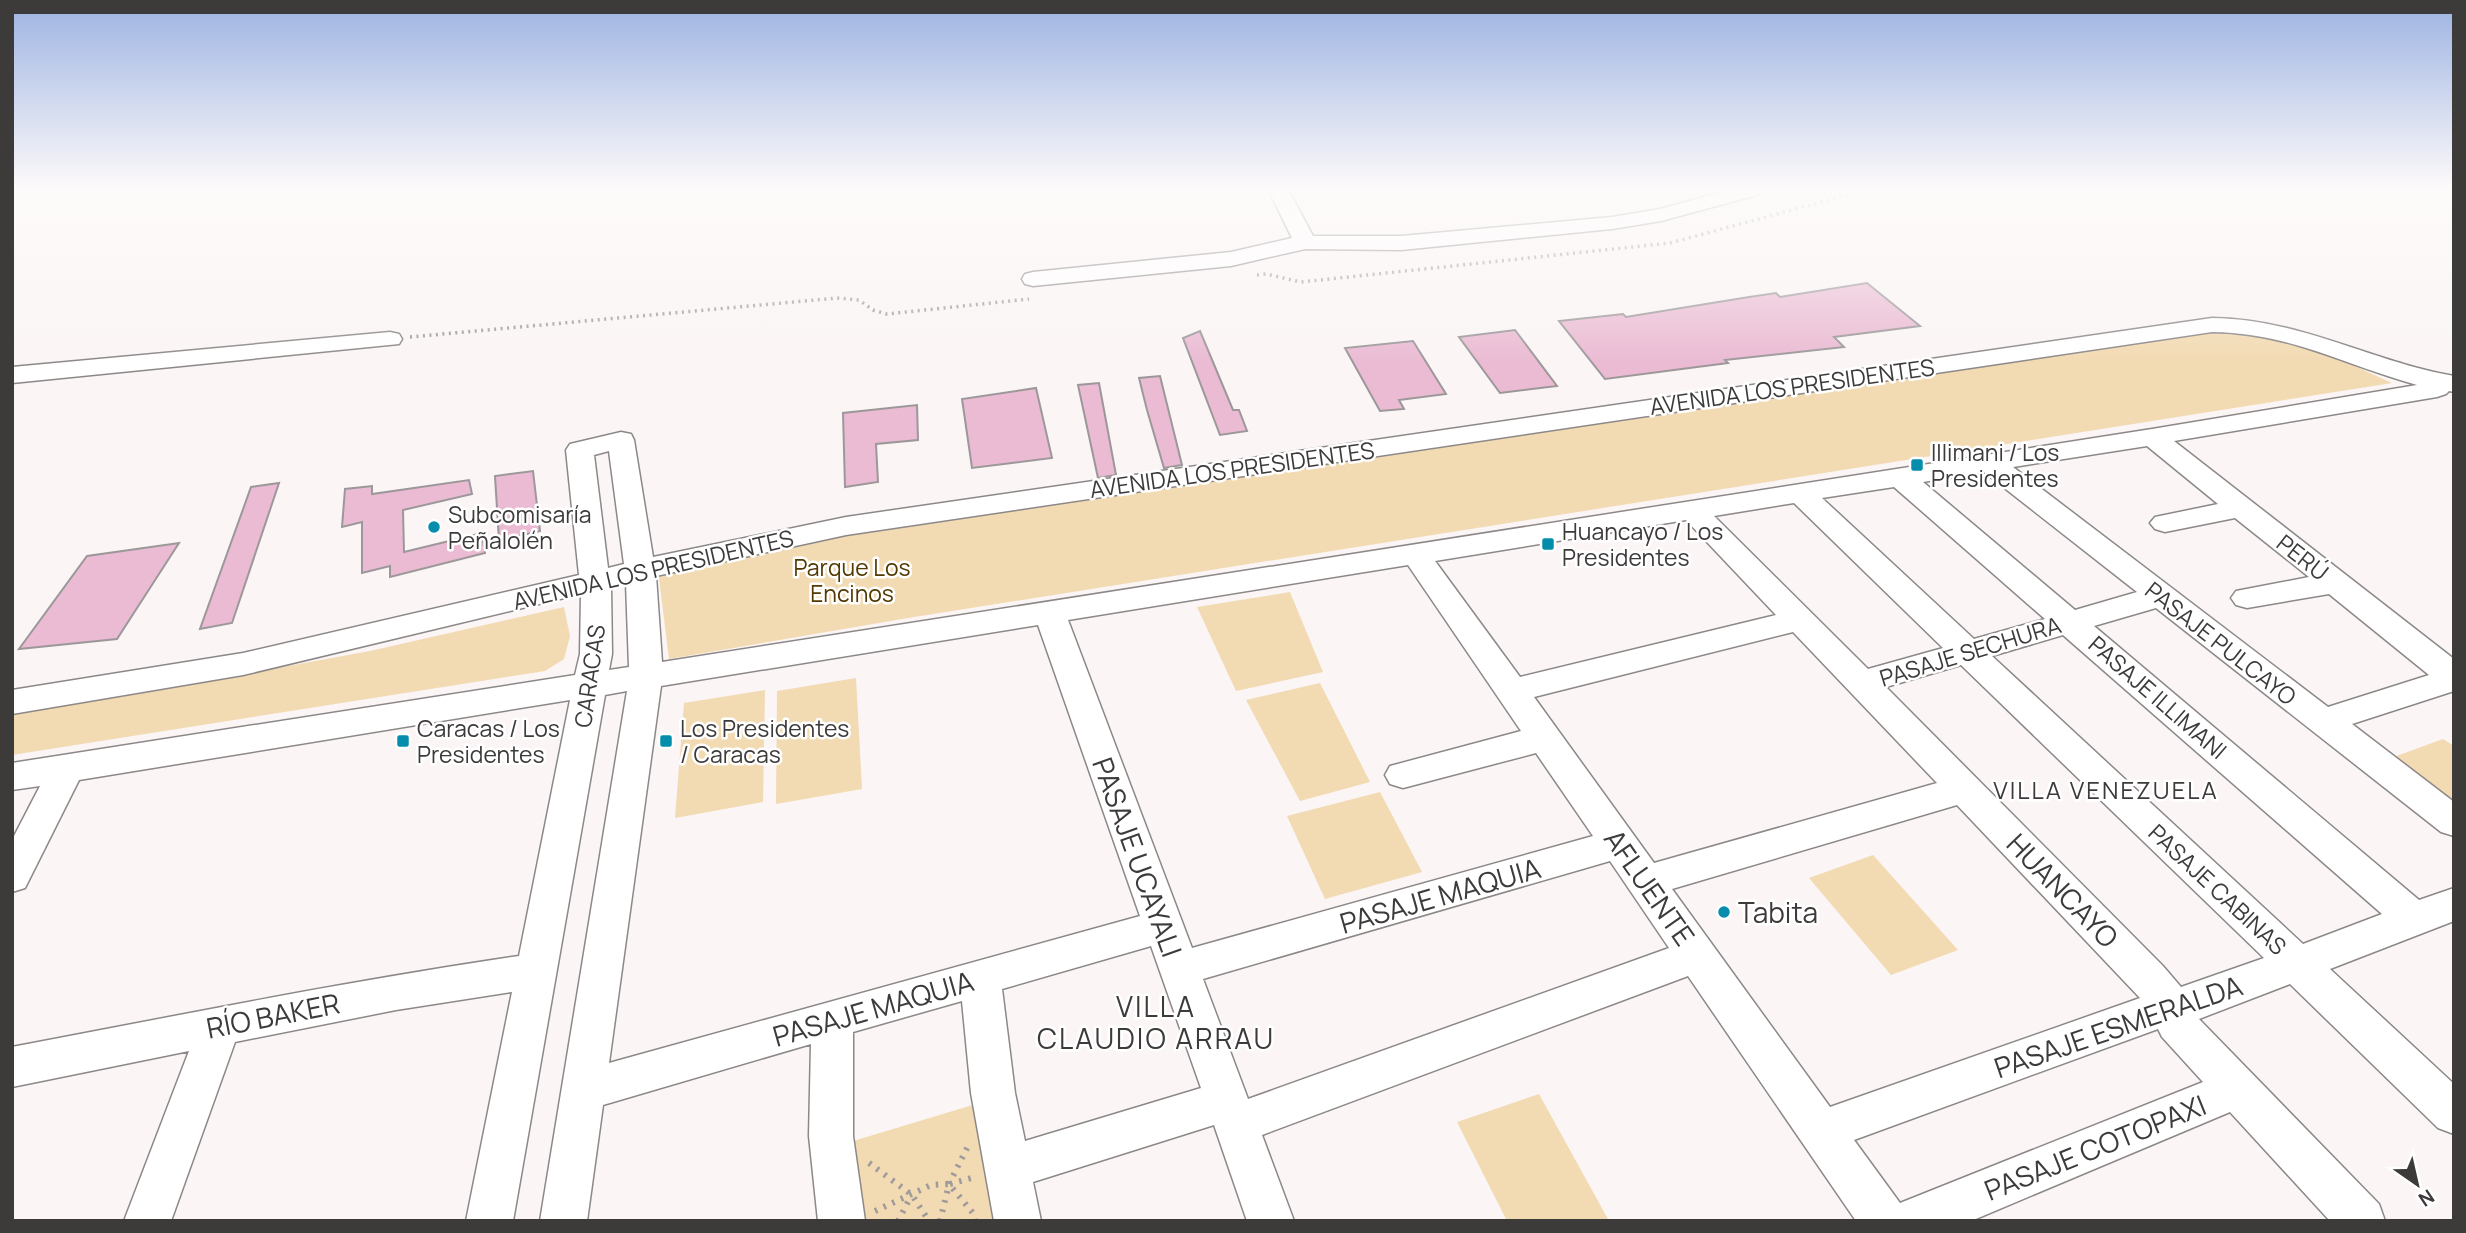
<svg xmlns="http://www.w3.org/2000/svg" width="2466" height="1233" viewBox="0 0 2466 1233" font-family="Manrope,sans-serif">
<rect width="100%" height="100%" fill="#fbf5f5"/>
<g fill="#f2dab2">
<polygon points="2208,333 2270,337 2315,348 2392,383 908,618 669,659 658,570 837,535"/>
<polygon points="1290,592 1323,672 1236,691 1197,607"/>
<polygon points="564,607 570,636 564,659 545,671 12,755 12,711 167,688 370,651"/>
<polygon points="856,678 862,789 776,804 777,691"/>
<polygon points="1320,683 1370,782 1300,801 1246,700"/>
<polygon points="765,690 763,802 675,818 684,703"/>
<polygon points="2443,739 2454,746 2454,804 2391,758"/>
<polygon points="1380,792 1422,872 1325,899 1287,816"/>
<polygon points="1873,855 1958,950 1891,975 1809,878"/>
<polygon points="1539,1094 1609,1221 1507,1221 1457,1122"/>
<polygon points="986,1101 1012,1221 849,1221 840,1145"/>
</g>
<g fill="#eabbd3" stroke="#9c989a" stroke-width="2">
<polygon points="1867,283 1920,326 1834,337 1844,347 1725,360 1728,363 1605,379 1559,321 1623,314 1626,317 1749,297 1776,293 1780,297"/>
<polygon points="1515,330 1557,386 1500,393 1459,337"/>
<polygon points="1200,331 1233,410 1239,410 1247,431 1220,435 1183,338"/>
<polygon points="1413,341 1446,394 1399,400 1404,409 1380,411 1345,348"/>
<polygon points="1160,376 1182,465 1164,468 1147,410 1139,378"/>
<polygon points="1099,383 1116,475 1098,478 1078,385"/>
<polygon points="1036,388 1052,458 972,468 962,399"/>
<polygon points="917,405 918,440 876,444 878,482 845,487 843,413"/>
<polygon points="533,471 540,531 499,541 495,476"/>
<polygon points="469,480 472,494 403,510 404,552 482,533 485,553 390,577 390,566 362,573 362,522 342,527 345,489 372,486 372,494"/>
<polygon points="279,483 232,623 200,629 251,487"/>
<polygon points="179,543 117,639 19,649 87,556"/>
</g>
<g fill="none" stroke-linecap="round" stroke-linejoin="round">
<defs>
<g id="minor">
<polygon points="1269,191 1289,191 1313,236 1401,236 1612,217 1660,209 1726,191 1760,191 1757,195 1661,221 1612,229 1401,250 1305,249 1231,266 1033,286 1025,284 1022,279 1025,274 1033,272 1231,252 1292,238"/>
<path d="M2212 318C2301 319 2369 361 2454 376V392L2449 391 2446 394 2437 397 2174 441 2454 659V691L2352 724 2454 802V836L2441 832 2156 608 2094 626 2419 900 2454 888V921L2330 969 2454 1084V1134L2438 1128 2290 984 2199 1019 2379 1204 2385 1221H2330L2230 1112 1971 1221H1856L1688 976 1262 1135 1294 1221H1247L1214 1125 1033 1182 1041 1221H994L971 1093 962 1001 853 1032V1136L865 1221H818L809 1136 811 1044 603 1105 587 1221H540L627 691 605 695 513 1221H466L512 992 396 1010 235 1042 171 1221H124L189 1051 12 1087V1047C181 1015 348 981 519 956L570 700 79 780 25 888 12 892V840L40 786 12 790V763L575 675 580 654 581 594 243 675 12 714V690L243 653 579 575 566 450 570 444 621 432 631 434 634 440 653 557 846 517ZM2212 332C2291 333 2344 365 2417 385L2152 429 662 662 656 576 846 535ZM2147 446 2218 504 2155 517 2150 523 2155 529 2165 532 2235 518 2309 577 2236 591 2231 598 2236 605 2247 608 2329 594 2429 675 2328 707 2013 467ZM609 451 624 564 608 568 594 455ZM1984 472 2137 592 2075 610 1923 482ZM1894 487 2045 619 1974 639 1822 498ZM1794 503 1943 648 1868 669 1714 516ZM1686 520 1776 615 1520 677 1435 561ZM1408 565 1521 731 1390 766 1385 775 1390 784 1403 788 1536 753 1593 836 1192 948 1068 620ZM626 583 629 667 609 670 612 654 611 587ZM1038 625 1140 916 609 1063 661 686ZM1793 632 1937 783 1654 863 1534 697ZM2063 635 2382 914 2303 944 1992 656ZM1961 665 2264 958 2181 987 2163 966 1886 687ZM1957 805 2140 998 1830 1107 1672 889ZM1610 861 1669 948 1248 1099 1203 979ZM1151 946 1201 1088 1025 1141 1015 1093 1002 989ZM2158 1029 2162 1037 2203 1082 1900 1203 1854 1140Z"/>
<polygon points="390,332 399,334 402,339 399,344 12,383 12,367"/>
</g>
</defs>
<use href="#minor" stroke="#8d8888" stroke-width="3"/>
<g stroke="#a09b9b" stroke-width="3.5" stroke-dasharray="2 4.5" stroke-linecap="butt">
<polyline points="1257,275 1266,274 1301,282 1670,243 1862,191"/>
<polyline points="410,337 837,298 859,300 873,310 887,314 1029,299"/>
</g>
<g stroke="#a09b9b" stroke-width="6" stroke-dasharray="2.5 7" stroke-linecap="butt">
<polyline points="869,1163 912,1195 929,1221"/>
<polyline points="950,1184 975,1177"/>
<polyline points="875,1211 931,1185 949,1184 973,1213 975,1221"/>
<polyline points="898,1221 911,1196"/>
<polyline points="940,1221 949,1184 968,1146"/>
</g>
<use href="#minor" fill="#fff" fill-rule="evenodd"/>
</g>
<linearGradient id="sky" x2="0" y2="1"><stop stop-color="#9db3e2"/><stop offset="0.52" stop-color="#fdfafa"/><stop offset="1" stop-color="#fdfafa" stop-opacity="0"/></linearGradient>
<rect width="2466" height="364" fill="url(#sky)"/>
<g fill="#058dab" stroke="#fff" stroke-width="2.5">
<rect x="1910" y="458" width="14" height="14" rx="3.5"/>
<circle cx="434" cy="527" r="7"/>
<rect x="1541" y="537" width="14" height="14" rx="3.5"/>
<rect x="396" y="734" width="14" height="14" rx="3.5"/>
<rect x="659" y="734" width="14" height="14" rx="3.5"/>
<circle cx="1724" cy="912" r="7"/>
</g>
<g text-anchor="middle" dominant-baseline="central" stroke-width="5" stroke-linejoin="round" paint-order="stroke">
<g font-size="23" fill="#3d3a3a" stroke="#fff">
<text transform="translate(1792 386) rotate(-8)">AVENIDA LOS PRESIDENTES</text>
<text transform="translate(1232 469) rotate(-8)">AVENIDA LOS PRESIDENTES</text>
<text transform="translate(2303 557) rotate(38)">PERÚ</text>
<text transform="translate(653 569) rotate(-13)">AVENIDA LOS PRESIDENTES</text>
<text transform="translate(2221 643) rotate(38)">PASAJE PULCAYO</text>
<text transform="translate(1970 651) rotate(-17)">PASAJE SECHURA</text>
<text transform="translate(589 676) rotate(-82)">CARACAS</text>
<text transform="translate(2158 697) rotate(41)">PASAJE ILLIMANI</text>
<text transform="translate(2218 889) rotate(43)">PASAJE CABINAS</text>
</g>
<g font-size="23" fill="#3d3a3a" stroke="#fff" text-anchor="start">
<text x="1931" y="452">Illimani / Los<tspan x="1931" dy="26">Presidentes</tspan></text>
<text x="448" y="514">Subcomisaría<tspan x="448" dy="26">Peñalolén</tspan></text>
<text x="1562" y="531">Huancayo / Los<tspan x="1562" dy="26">Presidentes</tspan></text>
<text x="417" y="728">Caracas / Los<tspan x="417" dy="26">Presidentes</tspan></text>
<text x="680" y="728">Los Presidentes<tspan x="680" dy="26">/ Caracas</tspan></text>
</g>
<g font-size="23" fill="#523902" stroke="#fff">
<text x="852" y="567">Parque Los<tspan x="852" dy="26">Encinos</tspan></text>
</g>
<g font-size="24" letter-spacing="2" fill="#3d3a3a" stroke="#fff">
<text x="2106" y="789">VILLA VENEZUELA</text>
</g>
<g font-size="28" fill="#3d3a3a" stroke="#fff">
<text transform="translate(1138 857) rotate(70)">PASAJE UCAYALI</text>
<text transform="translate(1650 887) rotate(55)">AFLUENTE</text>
<text transform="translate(2063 890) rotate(46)">HUANCAYO</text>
<text transform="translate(1440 895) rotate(-16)">PASAJE MAQUIA</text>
<text transform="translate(873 1008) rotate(-16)">PASAJE MAQUIA</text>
<text transform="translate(273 1015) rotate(-11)">RÍO BAKER</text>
<text transform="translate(2118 1026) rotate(-19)">PASAJE ESMERALDA</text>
<text transform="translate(2095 1147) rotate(-22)">PASAJE COTOPAXI</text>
</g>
<g font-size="28" fill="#3d3a3a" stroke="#fff" text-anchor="start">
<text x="1738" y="912">Tabita</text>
</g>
<g font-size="28" letter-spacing="2" fill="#3d3a3a" stroke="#fff">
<text x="1156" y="1006">VILLA<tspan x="1156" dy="32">CLAUDIO ARRAU</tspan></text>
</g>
</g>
<rect width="2466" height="1233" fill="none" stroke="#3d3a3a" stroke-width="28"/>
<g transform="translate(2417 1184) rotate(146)" stroke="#ffffff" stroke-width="5" paint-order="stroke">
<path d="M0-5L12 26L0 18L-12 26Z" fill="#3d3a3a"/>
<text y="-10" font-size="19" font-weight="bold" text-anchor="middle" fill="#3d3a3a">N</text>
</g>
</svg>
